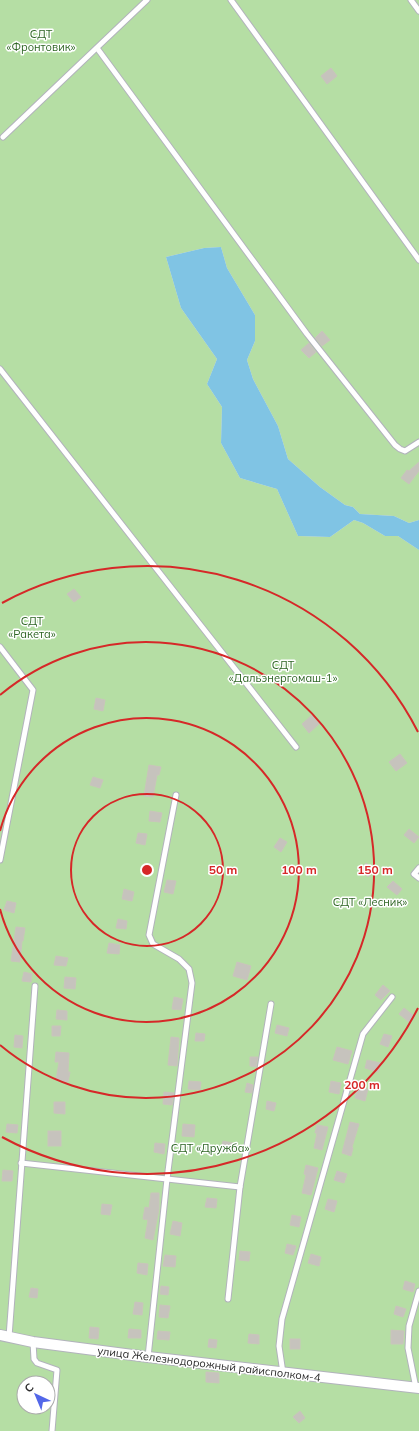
<svg xmlns="http://www.w3.org/2000/svg" width="419" height="1431" viewBox="0 0 419 1431" font-family="Mulish,sans-serif">
<rect width="100%" height="100%" fill="#ede9e2"/>
<path fill="#b5dea4" fill-rule="evenodd" d="M0 0H419V520L409 523 394 516 360 514 353 507 345 505 320 487 288 459 278 426 253 379 247 360 255 341V315L227 268 221 247 204 248 166 257 181 308 217 359 207 384 222 407 221 443 240 478 277 489 298 536 330 537 354 520 363 523 385 536H398L419 550V1431H0ZM24 1383H48V1407H24Z"/>
<polygon fill="#80c4e4" points="221,247 227,268 255,315 255,341 247,360 253,379 278,426 288,459 320,487 345,505 353,507 360,514 394,516 409,523 419,520 419,550 398,536 385,536 363,523 354,520 330,537 298,536 277,489 240,478 221,443 222,407 207,384 217,359 181,308 166,257 204,248"/>
<g fill="#c6c3bd" stroke="#c9c5bb">
<polygon points="331,68 337,76 327,84 321,76"/>
<polygon points="322,331 330,340 322,346 315,338"/>
<polygon points="309,343 316,352 309,358 301,350"/>
<polygon points="419,462 419,471 409,484 401,478 407,470 409,471"/>
<polygon points="74,589 81,597 74,602 67,594"/>
<polygon points="96,698 105,700 103,711 94,709"/>
<polygon points="312,715 319,724 309,733 302,724"/>
<polygon points="400,754 407,763 396,771 389,762"/>
<polygon points="149,765 161,767 159,775 157,775 153,797 144,796"/>
<polygon points="93,777 103,780 100,788 90,785"/>
<polygon points="150,811 162,813 160,822 149,821"/>
<polygon points="409,829 419,837 414,843 404,835"/>
<polygon points="138,833 147,834 145,845 136,843"/>
<polygon points="280,838 287,842 281,852 274,847"/>
<polygon points="366,863 374,870 368,877 361,870"/>
<polygon points="167,880 176,881 173,894 164,892"/>
<polygon points="393,881 402,889 397,895 387,887"/>
<polygon points="124,889 134,892 132,901 122,899"/>
<polygon points="7,901 16,903 14,913 4,910"/>
<polygon points="118,919 127,921 126,929 116,928"/>
<polygon points="16,927 25,928 23,941 22,941 20,962 11,961"/>
<polygon points="109,943 120,945 119,954 107,953"/>
<polygon points="56,956 68,958 66,966 54,965"/>
<polygon points="237,962 251,966 247,980 233,976"/>
<polygon points="24,972 32,974 31,982 22,981"/>
<polygon points="65,977 76,978 75,989 64,988"/>
<polygon points="383,985 390,991 381,1000 375,995"/>
<polygon points="174,997 183,999 181,1010 172,1009"/>
<polygon points="404,1008 414,1016 409,1022 399,1014"/>
<polygon points="57,1010 67,1011 67,1020 56,1019"/>
<polygon points="277,1025 289,1028 287,1036 275,1033"/>
<polygon points="52,1026 61,1026 60,1036 52,1036"/>
<polygon points="196,1033 205,1034 204,1041 195,1041"/>
<polygon points="384,1034 392,1036 388,1047 380,1044"/>
<polygon points="15,1035 23,1036 22,1048 14,1047"/>
<polygon points="171,1037 179,1038 177,1066 168,1065"/>
<polygon points="337,1047 352,1051 348,1064 333,1060"/>
<polygon points="56,1052 69,1053 68,1072 70,1072 68,1082 56,1080 59,1062 55,1062"/>
<polygon points="250,1057 258,1057 256,1067 250,1066"/>
<polygon points="367,1060 381,1063 378,1072 365,1068"/>
<polygon points="189,1081 201,1082 200,1090 188,1089"/>
<polygon points="331,1081 341,1083 339,1094 329,1092"/>
<polygon points="247,1083 253,1085 252,1093 245,1092"/>
<polygon points="358,1086 368,1089 365,1101 355,1098"/>
<polygon points="164,1092 174,1093 172,1105 163,1104"/>
<polygon points="267,1101 276,1103 274,1111 266,1109"/>
<polygon points="54,1102 65,1102 65,1114 54,1113"/>
<polygon points="350,1122 359,1124 352,1147 353,1148 351,1156 342,1153"/>
<polygon points="7,1124 18,1125 17,1133 6,1132"/>
<polygon points="183,1124 195,1125 194,1137 182,1136"/>
<polygon points="317,1125 328,1127 322,1150 314,1148 317,1133 315,1133"/>
<rect x="48" y="1131" width="13" height="15"/>
<polygon points="223,1141 237,1144 235,1152 221,1149"/>
<polygon points="155,1143 165,1144 164,1154 154,1152"/>
<polygon points="306,1165 318,1168 311,1195 302,1193 306,1175 304,1174"/>
<polygon points="3,1170 13,1171 12,1181 2,1181"/>
<polygon points="337,1171 347,1174 344,1183 334,1180"/>
<polygon points="151,1193 159,1193 159,1209 153,1240 145,1238 148,1220 143,1219 145,1207 149,1208"/>
<polygon points="207,1198 217,1199 216,1208 205,1207"/>
<polygon points="328,1199 337,1201 334,1212 325,1209"/>
<polygon points="102,1204 112,1205 110,1215 101,1214"/>
<polygon points="292,1215 301,1217 299,1227 290,1225"/>
<polygon points="173,1221 182,1223 180,1236 170,1234"/>
<polygon points="287,1244 296,1246 293,1255 285,1253"/>
<polygon points="240,1251 250,1252 249,1261 239,1260"/>
<polygon points="311,1254 321,1257 319,1266 308,1263"/>
<polygon points="165,1255 176,1256 175,1267 163,1266"/>
<polygon points="138,1263 148,1264 147,1275 137,1273"/>
<polygon points="405,1281 415,1284 413,1292 403,1289"/>
<polygon points="161,1286 169,1287 168,1295 160,1294"/>
<polygon points="31,1288 38,1289 37,1298 29,1297"/>
<polygon points="135,1302 143,1303 142,1315 133,1314"/>
<polygon points="160,1305 170,1306 168,1318 159,1317"/>
<polygon points="396,1306 406,1309 403,1317 394,1314"/>
<polygon points="90,1327 99,1328 98,1339 89,1338"/>
<polygon points="129,1329 141,1330 141,1338 128,1338"/>
<polygon points="391,1330 404,1331 403,1344 391,1344"/>
<polygon points="158,1331 170,1332 169,1340 157,1339"/>
<polygon points="249,1334 259,1335 259,1344 248,1343"/>
<polygon points="209,1339 217,1340 216,1348 208,1347"/>
<rect x="290" y="1339" width="10" height="10"/>
<polygon points="206,1372 219,1373 219,1383 206,1382"/>
<polygon points="300,1411 305,1418 299,1423 293,1417"/>
</g>
<g fill="none" stroke-linecap="round" stroke-linejoin="round">
<defs>
<g id="lane">
<polyline points="231,0 419,260"/>
<polyline points="411,0 419,11"/>
<polyline points="97,48 307,334 395,445 400,449 405,451 419,442"/>
<polyline points="3,137 147,0"/>
<polyline points="0,369 296,747"/>
<polyline points="0,647 33,690 0,860"/>
<polyline points="419,868 414,874 419,878"/>
<polyline points="21,1163 240,1187"/>
<polyline points="228,1299 240,1187 271,1004"/>
<polyline points="9,1337 35,986"/>
<polyline points="33,1342 34,1359 37,1363 57,1370 52,1431"/>
<polyline points="148,1357 167,1179 192,983 189,969 179,959 153,944 149,935 176,795"/>
<polyline points="283,1373 279,1346 282,1319 363,1034 392,997"/>
<polyline points="416,1388 408,1348 409,1326 419,1291"/>
</g>
<polyline id="street" points="0,1335 33,1342 148,1357 419,1388"/>
</defs>
<use href="#lane" stroke="#b2b3bc" stroke-width="7"/>
<use href="#street" stroke="#b2b3bc" stroke-width="12"/>
<use href="#lane" stroke="#fff" stroke-width="5"/>
<use href="#street" stroke="#fff" stroke-width="10"/>
</g>
<g fill="none" stroke="#d62828" stroke-width="2">
<circle cx="147" cy="870" r="76"/>
<path d="M0 831A152 152 0 1 1 0 909"/>
<path d="M0 695A228 228 0 1 1 0 1045"/>
<path d="M418 1008A304 304 0 0 1 2 1137M2 603A304 304 0 0 1 418 732"/>
</g>
<g text-anchor="middle" dominant-baseline="central" stroke-width="3" stroke-linejoin="round" paint-order="stroke">
<g font-size="11" fill="#2d6523" stroke="#fff">
<text x="41" y="34">СДТ<tspan x="41" dy="13">«Фронтовик»</tspan></text>
<text x="32" y="621">СДТ<tspan x="32" dy="13">«Ракета»</tspan></text>
<text x="283" y="665">СДТ<tspan x="283" dy="13">«Дальэнергомаш-1»</tspan></text>
<text x="370" y="902">СДТ «Лесник»</text>
<text x="210" y="1148">СДТ «Дружба»</text>
</g>
<g font-size="11" fill="#2d2d2d" stroke="#fff">
<text transform="translate(209 1364) rotate(7)">улица Железнодорожный райисполком-4</text>
</g>
</g>
<circle cx="147" cy="870" r="6" fill="#d62828" stroke="#fff" stroke-width="2"/>
<g font-size="12" text-anchor="middle" font-weight="bold" fill="#d62828" stroke="#fff" stroke-width="3" stroke-linejoin="round" paint-order="stroke">
<text x="223" y="874">50 m</text>
<text x="299" y="874">100 m</text>
<text x="375" y="874">150 m</text>
<text x="362" y="1089">200 m</text>
</g>
<g transform="translate(36 1395) rotate(316)"><circle r="19" fill="#ffffff" stroke="#ababab"/>
<path d="M0-3L7 15L0 10L-7 15Z" fill="#5367e9"/>
<text y="-6" font-size="11" font-weight="bold" text-anchor="middle" fill="#2d2d2d">С</text>
</g>
</svg>
